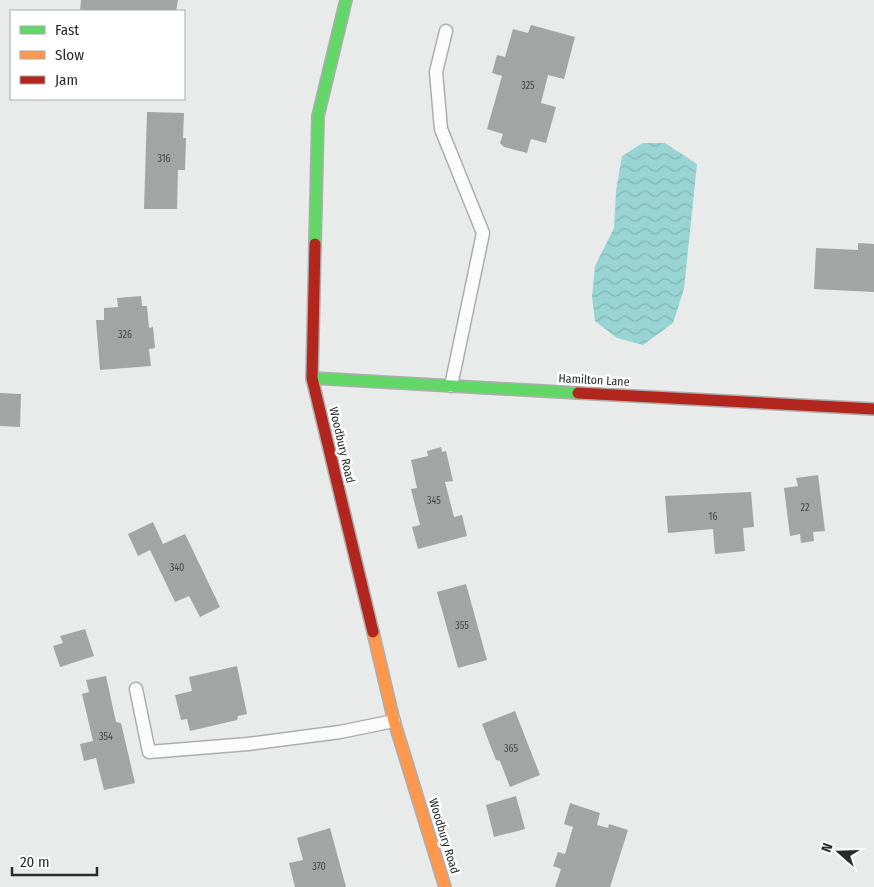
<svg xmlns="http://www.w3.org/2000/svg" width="874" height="887" viewBox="0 0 874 887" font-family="'Fira Sans Condensed',sans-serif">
<defs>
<pattern id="water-waves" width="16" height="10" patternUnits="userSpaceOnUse" patternTransform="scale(1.25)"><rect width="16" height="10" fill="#98d4d4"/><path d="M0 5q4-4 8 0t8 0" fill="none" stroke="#83b6b6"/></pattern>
</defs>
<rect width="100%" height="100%" fill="#e9eaea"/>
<polygon fill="url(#water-waves)" points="643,143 665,143 697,164 684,289 673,323 643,345 617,338 595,321 592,297 595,266 614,228 616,191 622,156"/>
<g fill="#a3a4a4">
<polygon points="81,0 178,0 176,11 80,11"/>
<polygon points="531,25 575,37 564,79 548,75 541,103 556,107 546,143 531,139 527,153 504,147 500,143 503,134 487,129 502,76 492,73 497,55 505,57 513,29 528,33"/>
<polygon points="147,112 184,113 183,138 186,138 185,170 178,170 177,209 144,209"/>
<polygon points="858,243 874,244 874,292 814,289 816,248 858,250"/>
<polygon points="141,296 142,306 147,306 149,328 153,327 155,348 149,349 151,366 100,370 96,320 104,320 104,308 118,307 117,298"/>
<polygon points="0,393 21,394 20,427 0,426"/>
<polygon points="441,447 442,452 446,451 453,481 445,482 454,517 462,515 467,536 418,549 412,527 420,525 411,489 417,488 411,460 428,456 427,451"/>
<polygon points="818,475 825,531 813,532 814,541 801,543 800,534 790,536 784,488 798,486 796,478"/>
<polygon points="751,492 754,527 743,528 745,551 715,554 713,529 668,533 665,496"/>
<polygon points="153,522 163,544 185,534 220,607 200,617 189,596 175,602 150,550 138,556 128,534"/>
<polygon points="466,584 487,660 458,668 437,592"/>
<polygon points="85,629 94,656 60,667 53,646 63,643 60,636"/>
<polygon points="237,666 247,714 238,716 237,720 190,731 187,719 181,720 175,695 192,691 189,677"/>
<polygon points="106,676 116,722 121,723 135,783 104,790 96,758 84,761 80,744 93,741 82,694 89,692 86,680"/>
<polygon points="515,711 540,775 510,787 500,761 496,760 482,724"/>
<polygon points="516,796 525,829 494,837 486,805"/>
<polygon points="570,803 600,813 597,825 608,828 609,824 628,830 610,887 555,887 561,869 553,866 558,852 565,854 573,827 564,824"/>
<polygon points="330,828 346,887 295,887 289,863 303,860 297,838"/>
</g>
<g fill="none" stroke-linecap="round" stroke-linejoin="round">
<defs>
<g id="lane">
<polyline points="446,31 436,72 441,129 483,233 451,386"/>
<polyline points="136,689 149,752 248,744 340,732 394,721"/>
</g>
<g id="fast">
<polyline points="315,244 318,116 346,0"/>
<polyline points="312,378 578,393"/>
</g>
<polyline id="slow" points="373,632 394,721 445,887"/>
<g id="jam">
<polyline points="315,244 312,378 373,632"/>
<polyline points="578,393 874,409"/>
</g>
</defs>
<use href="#lane" stroke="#acaeae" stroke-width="15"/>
<use href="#fast" stroke="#acaeae" stroke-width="14"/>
<use href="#slow" stroke="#acaeae" stroke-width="14"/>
<use href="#jam" stroke="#acaeae" stroke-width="14"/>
<use href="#lane" stroke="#fcfcfc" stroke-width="12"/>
<use href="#fast" stroke="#63d668" stroke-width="11"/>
<use href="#slow" stroke="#ff974d" stroke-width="11"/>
<use href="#jam" stroke="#b3261e" stroke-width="11"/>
</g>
<g text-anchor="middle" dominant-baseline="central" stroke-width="5" stroke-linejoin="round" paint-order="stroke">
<g font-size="10" fill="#484848">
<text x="528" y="86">325</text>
<text x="164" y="159">316</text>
<text x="125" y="335">326</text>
<text x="434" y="501">345</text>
<text x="805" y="508">22</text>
<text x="713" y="517">16</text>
<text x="177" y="568">340</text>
<text x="462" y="626">355</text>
<text x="106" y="737">354</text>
<text x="511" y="749">365</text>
<text x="319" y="867">370</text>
</g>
<g font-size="12" fill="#292a2a" stroke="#fff">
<text transform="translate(594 380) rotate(3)">Hamilton Lane</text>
<text transform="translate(342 445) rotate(77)">Woodbury Road</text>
<text transform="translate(444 836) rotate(73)">Woodbury Road</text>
</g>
</g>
<rect x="10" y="10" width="175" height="90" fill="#ffffff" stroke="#a9aaaa"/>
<rect x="20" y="26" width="25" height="8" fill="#63d668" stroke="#a9aaaa"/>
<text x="55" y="35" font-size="15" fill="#292a2a">Fast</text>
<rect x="20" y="51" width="25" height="8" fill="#ff974d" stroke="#a9aaaa"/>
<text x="55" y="60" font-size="15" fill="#292a2a">Slow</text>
<rect x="20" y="76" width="25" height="8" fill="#b3261e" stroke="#a9aaaa"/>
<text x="55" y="85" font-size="15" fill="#292a2a">Jam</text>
<g transform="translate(839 852) rotate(290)" stroke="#ffffff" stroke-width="4" paint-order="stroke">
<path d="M0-4L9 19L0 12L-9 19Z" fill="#292a2a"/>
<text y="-8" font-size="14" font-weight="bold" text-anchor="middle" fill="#292a2a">N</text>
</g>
<path d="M12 867v8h85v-8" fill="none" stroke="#292a2a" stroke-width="2.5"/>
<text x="20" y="867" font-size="15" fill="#292a2a" stroke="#ffffff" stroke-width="4" paint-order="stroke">20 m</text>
</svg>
